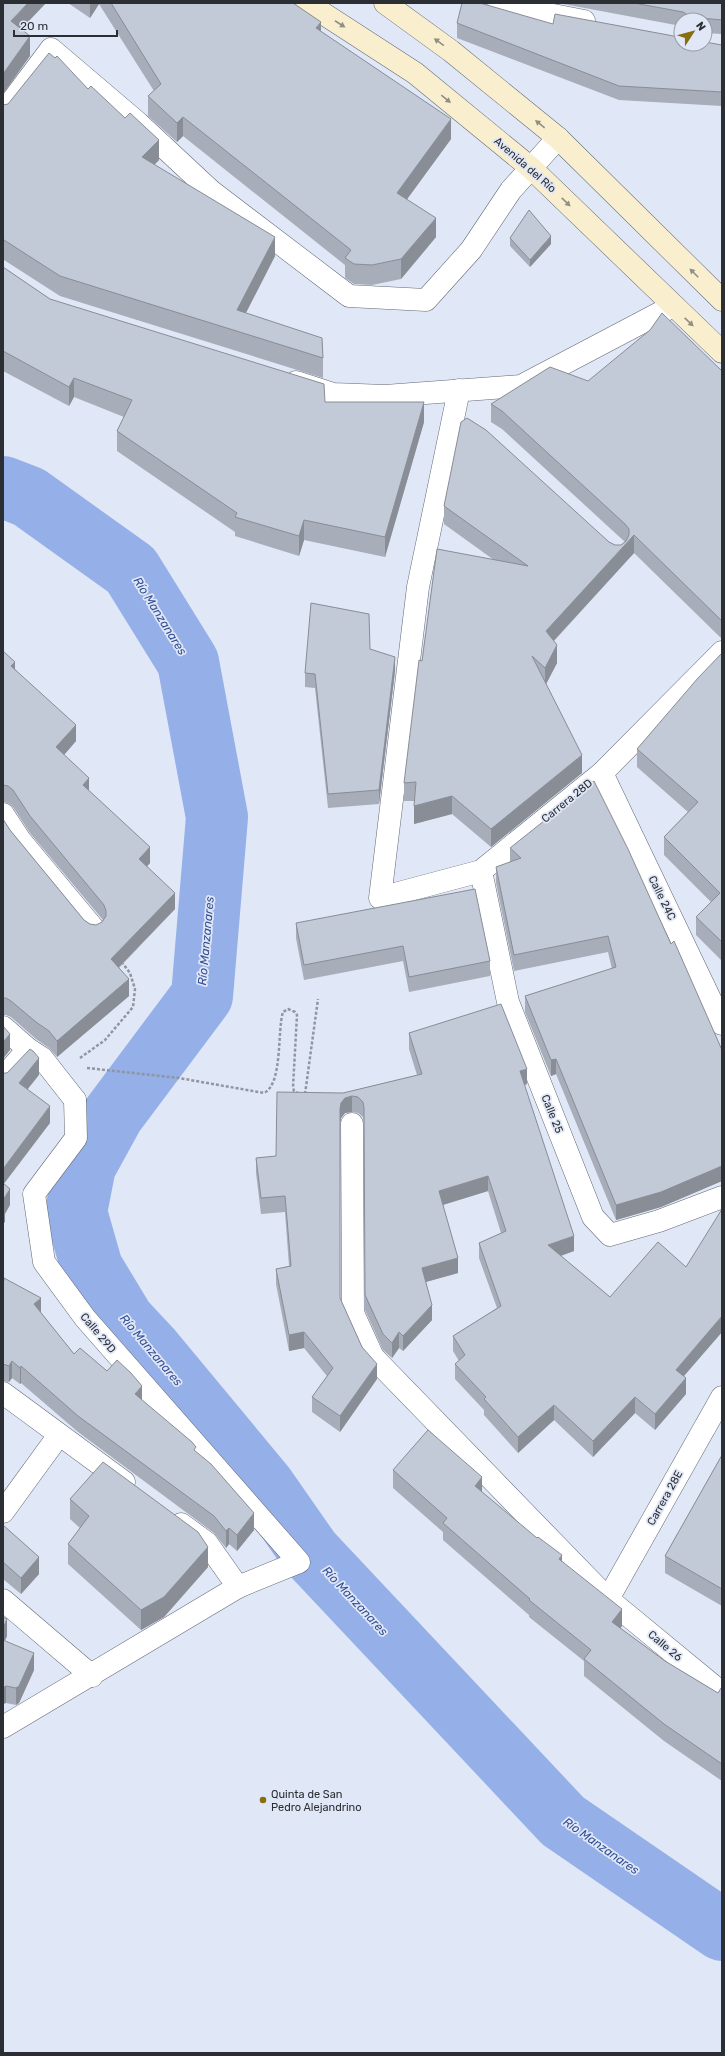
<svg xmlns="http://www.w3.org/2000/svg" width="725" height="2056" viewBox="0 0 725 2056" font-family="Rubik,sans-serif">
<rect width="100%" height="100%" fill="#e0e7f6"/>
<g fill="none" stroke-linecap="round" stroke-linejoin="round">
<polyline stroke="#95afe8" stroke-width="62" points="3,487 29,497 131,570 188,662 217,817 202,996 113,1115 85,1166 76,1212 92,1268 124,1321 152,1351 264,1486 310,1552 563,1821 722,1930"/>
<defs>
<polyline id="pedestrian" points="75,1100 76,1138 34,1194 44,1262 85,1318 299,1562 238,1587"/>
<g id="minor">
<polyline points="499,3 512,7 584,21"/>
<polyline points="3,113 51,49 138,123 211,191 349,296 426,300 471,250 511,190 558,138"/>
<polyline points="296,382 333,394 385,396 521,386 673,306"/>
<polyline points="459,390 418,587 380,898 481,871 602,773 722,652"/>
<polyline points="602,773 722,1024"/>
<polyline points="3,814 20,840 94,929"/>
<polyline points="481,871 508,1002 593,1217 610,1235 659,1221 722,1197"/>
<polyline points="3,1027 28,1049 42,1058 75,1100"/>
<polyline points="3,1078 28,1049"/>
<polyline points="352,1124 353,1313 373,1357 608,1599 722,1693"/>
<polyline points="3,1393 124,1482"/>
<polyline points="3,1512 59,1435"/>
<polyline points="608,1599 722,1397"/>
<polyline points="3,1600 92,1676"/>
<polyline points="3,1727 238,1587 207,1543 181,1524"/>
</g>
<g id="secondary">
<polyline points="307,3 415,73 531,168 722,352"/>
<polyline points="385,3 451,51 558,138 722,300"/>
</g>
</defs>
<use href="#pedestrian" stroke="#636975" stroke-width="23"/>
<use href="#minor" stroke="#636975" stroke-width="23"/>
<use href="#secondary" stroke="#636975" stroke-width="23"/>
<g stroke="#9096a0" stroke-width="2.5" stroke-dasharray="3 2" stroke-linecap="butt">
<polyline points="80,1058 105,1040 133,1007 135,989 130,973 121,961"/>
<path d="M87 1068 179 1078 264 1093C283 1084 277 1031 283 1012L288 1009 295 1012 297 1015 293 1087 294 1091 298 1093"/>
<polyline points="305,1094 318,999"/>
</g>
<use href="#pedestrian" stroke="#fff" stroke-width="22"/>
<use href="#minor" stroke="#fff" stroke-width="22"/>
<use href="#secondary" stroke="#f9efce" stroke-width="22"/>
</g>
<g fill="#a7adb9">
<polygon points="68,3 293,3 321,31 451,139 407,199 436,237 401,279 372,285 354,284 345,278 345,265 183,136 177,142 148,116 148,96 154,91 99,4 90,18"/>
<polygon points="558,3 722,3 722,34 705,33 705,20 681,20 681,26"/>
<polygon points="457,23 553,24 679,37 681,44 722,45 722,106 619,100 457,38"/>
<polygon points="88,89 159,160 154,165 275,256 246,313 323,358 323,378 60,296 4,260 3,260 3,105"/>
<polygon points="510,238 551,244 530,267 510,246"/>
<polygon points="3,267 50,299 325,402 424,422 385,557 304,540 299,556 235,536 235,532 117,451 117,431 124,417 74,397 69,406 3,371"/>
<polygon points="722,371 722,639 634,553 554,641 557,663 546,684 582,773 491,847 452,814 414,824 415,801 404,801 404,783 422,661 494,560 444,524 444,506 609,542 615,545 621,545 625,542 502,429 491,422 491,404 588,381"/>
<polygon points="370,649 395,671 379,804 328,808 315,688 305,687 305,673"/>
<polygon points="3,651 15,669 76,741 64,755 89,791 150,863 147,866 175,909 119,968 129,996 57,1057 49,1048 36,1039 11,1017 6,1015 3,1015 3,819 10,830 84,920 90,924 96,925 102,922 103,920 30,833 13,807 8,803 3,802"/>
<polygon points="722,653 722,961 696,935 696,917 711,902 664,855 664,837 688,812 637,767 637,749"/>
<polygon points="510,848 671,944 722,1050 722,1181 661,1207 616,1220 556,1074 551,1076 525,1012 525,996 612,969 608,952 514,971 496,883 496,867 510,862"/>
<polygon points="296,923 490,961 490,976 409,992 403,961 304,980 296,938"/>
<polygon points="409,1033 527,1084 524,1085 574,1251 561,1256 610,1297 722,1332 684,1376 686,1394 655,1430 635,1413 593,1457 554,1420 518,1453 484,1415 484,1410 455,1379 455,1364 459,1361 453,1351 453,1336 497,1308 479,1258 479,1243 501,1233 488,1191 443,1205 458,1273 426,1282 432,1320 403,1351 399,1348 392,1358 383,1350 365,1310 364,1124 363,1117 358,1113 352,1112 345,1113 341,1118 340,1124 340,1298 362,1347 377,1379 340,1432 312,1412 312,1397 327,1376 304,1348 289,1351 276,1284 276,1269 289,1266 285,1212 261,1214 256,1173 256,1158 276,1156 343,1093 417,1075 409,1049"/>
<polygon points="3,1286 41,1314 74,1354 142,1400 196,1452 254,1530 237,1551 229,1544 226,1548 214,1533 78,1432 21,1383 20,1384 12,1378 9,1382 3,1381"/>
<polygon points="722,1455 722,1606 665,1573 665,1556"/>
<polygon points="393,1470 482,1492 562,1561 622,1626 620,1628 665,1661 718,1693 722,1688 722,1781 664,1741 584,1676 584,1661 529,1617 529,1615 443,1540 443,1532 393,1488"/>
<polygon points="70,1499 208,1567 164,1617 141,1630 68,1564 68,1544 80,1528 70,1519"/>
<polygon points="3,1525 39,1574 21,1594 3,1579"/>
<polygon points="3,1617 7,1636 5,1641 34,1670 19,1703 16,1705 6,1703 3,1704"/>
</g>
<g fill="#888d96">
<polygon points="28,3 46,3 11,40 11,21"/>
<polygon points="90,3 99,3 99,4 90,18"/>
<polygon points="321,22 321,42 316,28"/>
<polygon points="30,36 30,56 3,94 3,74"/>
<polygon points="183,117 183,136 177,142 177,123"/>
<polygon points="451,119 451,139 397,213 397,193"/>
<polygon points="159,140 159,160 142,177 142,157"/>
<polygon points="436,218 436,237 401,279 401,259"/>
<polygon points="551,236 551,244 530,267 530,260"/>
<polygon points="275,237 275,256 237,330 237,310"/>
<polygon points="74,378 74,397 69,406 69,387"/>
<polygon points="424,402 424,422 385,557 385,537"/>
<polygon points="304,520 304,540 299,556 299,536"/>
<polygon points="634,535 634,553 546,649 546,631"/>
<polygon points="557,645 557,663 545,686 545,668"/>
<polygon points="395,657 395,671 379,804 379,790"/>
<polygon points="15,662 15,678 11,666"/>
<polygon points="76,725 76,741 56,764 56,747"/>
<polygon points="582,755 582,773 491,847 491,829"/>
<polygon points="89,778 89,795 83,785"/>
<polygon points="452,796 452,814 414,824 414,806"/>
<polygon points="150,847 150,863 139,875 139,859"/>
<polygon points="175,893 175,909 111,975 111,959"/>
<polygon points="129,979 129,996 57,1057 57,1041"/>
<polygon points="10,1034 10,1050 3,1059 3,1042"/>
<polygon points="39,1058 39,1075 19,1100 19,1083"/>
<polygon points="556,1059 556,1074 551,1076 551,1060"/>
<polygon points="527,1069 527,1084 520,1087 520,1071"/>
<polygon points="352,1096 352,1112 345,1113 341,1118 340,1124 340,1109 341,1103 345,1098"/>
<polygon points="50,1106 50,1123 3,1185 3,1169"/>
<polygon points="722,1166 722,1181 661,1207 616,1220 616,1205"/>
<polygon points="488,1176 488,1191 439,1206 439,1191"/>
<polygon points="10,1189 10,1205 5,1214 5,1222 3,1224 3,1200"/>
<polygon points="574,1236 574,1251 548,1260 548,1245"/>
<polygon points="458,1258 458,1273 422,1283 422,1268"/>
<polygon points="41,1298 41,1315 34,1304"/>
<polygon points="432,1305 432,1320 403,1351 403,1336"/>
<polygon points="722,1316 722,1332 676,1385 676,1370"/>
<polygon points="304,1332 304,1348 289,1351 289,1335"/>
<polygon points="399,1332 399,1348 392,1358 392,1343"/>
<polygon points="12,1361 12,1378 9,1382 9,1366"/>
<polygon points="377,1364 377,1379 340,1432 340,1416"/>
<polygon points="21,1366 21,1383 20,1384 20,1368"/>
<polygon points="686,1378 686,1394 655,1430 655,1414"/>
<polygon points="142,1386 142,1402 135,1394"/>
<polygon points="635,1397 635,1413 593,1457 593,1441"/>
<polygon points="554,1405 554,1420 518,1453 518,1437"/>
<polygon points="482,1477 482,1494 475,1486"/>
<polygon points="254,1513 254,1530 237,1551 237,1535"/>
<polygon points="229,1528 229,1544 226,1548 226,1531"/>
<polygon points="208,1547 208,1567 164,1617 141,1630 141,1610"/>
<polygon points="562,1555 562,1572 559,1559"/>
<polygon points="39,1557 39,1574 21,1594 21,1578"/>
<polygon points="622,1609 622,1626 612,1639 612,1622"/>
<polygon points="7,1619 7,1636 3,1644 3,1628"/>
<polygon points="34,1653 34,1670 19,1703 16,1705 16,1688"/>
<polygon points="6,1686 6,1703 3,1704 3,1688"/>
</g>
<g fill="#c2c9d7" stroke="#888d96">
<polygon points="3,3 28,3 11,21 30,36 3,74"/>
<polygon points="111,3 293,3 321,22 316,28 451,119 397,193 436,218 401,259 372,265 354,264 345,258 351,250 183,117 177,123 148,96 161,84"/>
<polygon points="462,3 480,3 553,24 555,14 679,37 681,37 681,44 705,44 705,42 722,45 722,92 619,86 457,23"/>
<polygon points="634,3 722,3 722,20 701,18 698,20 691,20 689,16 683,12"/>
<polygon points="49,53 55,58 57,56 88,89 91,86 125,118 130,113 159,140 142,157 275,237 237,310 322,338 323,358 60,276 4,240 3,240 3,105 8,104"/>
<polygon points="529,210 551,236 530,260 510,238"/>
<polygon points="3,267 50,299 324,384 325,402 424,402 385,537 304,520 299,536 235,517 237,513 117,431 132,400 74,378 69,387 3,351"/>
<polygon points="662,313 722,371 722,621 634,535 546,631 557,645 545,668 532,656 582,755 491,829 452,796 414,806 416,782 404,783 419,660 422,661 437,549 528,566 444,506 461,422 467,418 486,430 609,542 615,545 621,545 626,541 629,535 629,529 625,524 502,411 491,404 550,367 588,381 650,330"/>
<polygon points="311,603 369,614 370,649 395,657 379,790 328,794 315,674 305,673"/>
<polygon points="3,651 15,662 11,666 76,725 56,747 89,778 83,785 150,847 139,859 175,893 111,959 129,979 57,1041 49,1031 36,1022 11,1001 6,998 3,998 3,819 10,830 84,920 90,924 96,925 102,922 106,916 106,911 104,905 30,816 13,790 8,786 3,785"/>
<polygon points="722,653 722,942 696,917 720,893 664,837 698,802 637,749 698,678"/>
<polygon points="594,781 628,849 671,944 674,941 722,1050 722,1166 661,1192 616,1205 556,1059 551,1060 525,996 616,967 608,936 514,955 496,867 521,858 510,848"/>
<polygon points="475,889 490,961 409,977 403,946 304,965 296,923"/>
<polygon points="501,1004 527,1069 520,1071 574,1236 548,1245 610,1297 658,1242 686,1267 722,1209 722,1316 676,1370 686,1378 655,1414 635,1397 593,1441 554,1405 518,1437 484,1399 486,1397 455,1364 465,1355 453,1336 501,1306 479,1243 506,1231 488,1176 439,1191 458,1258 422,1268 432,1305 403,1336 399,1332 392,1343 383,1334 365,1295 364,1108 363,1102 358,1097 352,1096 345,1098 341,1103 340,1109 340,1298 362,1347 377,1364 340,1416 312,1397 333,1368 304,1332 289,1335 276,1269 291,1266 285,1196 261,1198 256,1158 276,1156 277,1092 343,1093 422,1074 409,1033"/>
<polygon points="3,1026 10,1034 3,1042"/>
<polygon points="30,1049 33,1051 39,1058 19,1083 50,1106 3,1169 3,1073 7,1073"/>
<polygon points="3,1183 10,1189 3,1200"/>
<polygon points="4,1278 41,1298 34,1304 74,1354 80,1348 107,1371 117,1360 131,1373 142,1386 135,1394 192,1442 196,1447 194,1450 211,1464 254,1513 237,1535 229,1528 226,1531 214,1516 78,1416 21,1366 20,1368 12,1361 9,1366 3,1364 3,1286"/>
<polygon points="428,1430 482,1477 475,1486 537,1538 538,1537 562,1555 559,1559 622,1609 612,1622 665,1661 718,1693 721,1688 722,1688 722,1764 664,1724 584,1659 591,1650 529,1600 530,1599 443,1523 447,1518 393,1470"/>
<polygon points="722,1455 722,1589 665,1556"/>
<polygon points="103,1462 198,1532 208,1547 164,1597 141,1610 68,1544 89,1516 70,1499"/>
<polygon points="3,1525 39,1557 21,1578 3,1562"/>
<polygon points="3,1617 7,1619 3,1628"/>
<polygon points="3,1640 34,1653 19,1686 16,1688 6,1686 3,1688"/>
</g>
<defs><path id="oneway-solid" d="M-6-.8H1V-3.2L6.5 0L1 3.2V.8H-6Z"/></defs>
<g fill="#928e80">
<use href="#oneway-solid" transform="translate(340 24) rotate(33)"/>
<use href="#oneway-solid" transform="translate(439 42) rotate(-144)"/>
<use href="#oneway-solid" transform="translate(446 99) rotate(39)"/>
<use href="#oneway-solid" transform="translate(540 124) rotate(-141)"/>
<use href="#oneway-solid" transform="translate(566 202) rotate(44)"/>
<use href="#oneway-solid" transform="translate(694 273) rotate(-135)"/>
<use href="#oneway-solid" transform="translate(689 322) rotate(43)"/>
</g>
<circle fill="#886e0e" stroke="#e0e7f6" stroke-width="1.5" cx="263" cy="1800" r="4"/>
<g text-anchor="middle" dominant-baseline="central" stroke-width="3.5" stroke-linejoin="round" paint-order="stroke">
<g font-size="11" fill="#2b2e33" stroke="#e0e7f6">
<text transform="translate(525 165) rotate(41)">Avenida del Río</text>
<text transform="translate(567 801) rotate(-39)">Carrera 28D</text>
<text transform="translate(662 898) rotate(64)">Calle 24C</text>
<text transform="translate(552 1114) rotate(68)">Calle 25</text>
<text transform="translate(98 1333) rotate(50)">Calle 29D</text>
<text transform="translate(665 1498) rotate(-61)">Carrera 28E</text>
<text transform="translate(665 1646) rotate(40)">Calle 26</text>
</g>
<g font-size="11" fill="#2b2e33" stroke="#e0e7f6" text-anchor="start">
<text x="271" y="1794">Quinta de San<tspan x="271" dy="13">Pedro Alejandrino</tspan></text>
</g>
<g font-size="12" font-style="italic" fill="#344f94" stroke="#e0e7f6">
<text transform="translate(160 616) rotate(58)">Río Manzanares</text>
<text transform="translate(206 941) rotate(-85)">Río Manzanares</text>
<text transform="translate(151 1350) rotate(50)">Río Manzanares</text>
<text transform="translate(355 1601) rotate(47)">Río Manzanares</text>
<text transform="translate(601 1846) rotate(35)">Río Manzanares</text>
</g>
</g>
<rect width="725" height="2056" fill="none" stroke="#2b2e33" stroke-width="8"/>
<g transform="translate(693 32) rotate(54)"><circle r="19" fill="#e0e7f6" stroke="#989da8"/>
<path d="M0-3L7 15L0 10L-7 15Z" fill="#886e0e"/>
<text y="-6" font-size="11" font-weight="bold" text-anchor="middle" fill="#2b2e33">N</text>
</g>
<path d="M14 30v6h103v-6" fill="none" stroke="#2b2e33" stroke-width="2"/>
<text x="20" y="30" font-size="12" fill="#2b2e33" stroke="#e0e7f6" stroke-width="3" paint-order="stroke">20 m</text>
</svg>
